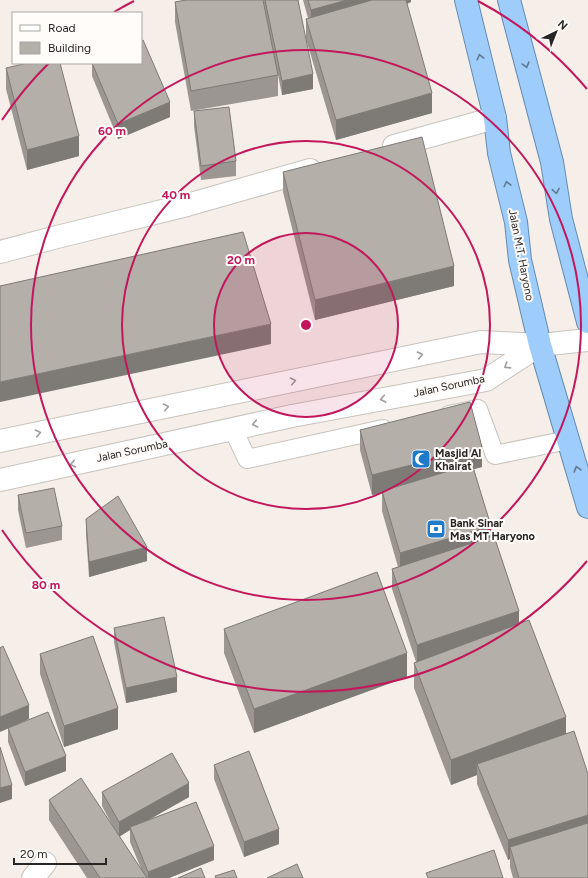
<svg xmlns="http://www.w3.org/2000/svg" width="588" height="878" viewBox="0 0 588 878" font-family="Figtree,sans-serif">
<rect width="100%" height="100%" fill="#f5eee9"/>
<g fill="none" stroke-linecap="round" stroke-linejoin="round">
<defs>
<g id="service">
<polyline points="449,415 478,409 495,455 568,440"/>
<polyline points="233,429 247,459 383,429"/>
</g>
<g id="minor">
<polyline points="394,146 495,118"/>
<polyline points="0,252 61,236 187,205 310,170"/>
<polyline points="33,878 45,863"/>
</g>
<g id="tertiary">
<polyline points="0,441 481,342 540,345 588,340"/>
<polyline points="0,480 292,416 486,380 540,345"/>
</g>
<g id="trunk">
<polyline points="466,0 495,118 499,153 516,222 520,260 540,345 588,507"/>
<polyline points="509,0 552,162 561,219 588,322"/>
</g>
</defs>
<use href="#service" stroke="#c9c3bd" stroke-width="20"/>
<use href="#minor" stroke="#c9c3bd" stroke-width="24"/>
<use href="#tertiary" stroke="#c9c3bd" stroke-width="24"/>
<use href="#trunk" stroke="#648aaf" stroke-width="24"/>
<use href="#service" stroke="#fff" stroke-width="18"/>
<use href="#minor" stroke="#fff" stroke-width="22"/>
<use href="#tertiary" stroke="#fff" stroke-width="22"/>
<use href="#trunk" stroke="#9eccfb" stroke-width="22"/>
</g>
<g fill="#9b9691" fill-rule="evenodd">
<polygon points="186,0 298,0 313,89 282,95 275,60 278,75 278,96 191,111 175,22 175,2"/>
<polygon points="303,0 411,0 411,2 407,4 432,113 336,140 306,39 306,19 308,18"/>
<polygon points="92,63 141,63 170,117 118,139 92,76"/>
<polygon points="6,68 79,156 27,170 6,89"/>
<polygon points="194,111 236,161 236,176 201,180 194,126"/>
<polygon points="283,172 454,286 315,320 283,192"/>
<polygon points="360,430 482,467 474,469 491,537 519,624 566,734 588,878 513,878 510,867 510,859 508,860 477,784 477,775 451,785 414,688 414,663 416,662 392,589 392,569 398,567 382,511 382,493 372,495 360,450"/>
<polygon points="18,495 62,526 62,540 26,548 18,510"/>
<polygon points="86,519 147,561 89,577 86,534"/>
<polygon points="114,628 177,692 126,703 114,642"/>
<polygon points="224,629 407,677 254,733 224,653"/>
<polygon points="40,654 118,729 64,747 40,674"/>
<polygon points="29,719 23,722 66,771 25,786 8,742 8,728 0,732"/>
<polygon points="214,765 279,844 244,857 214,779"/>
<path d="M102 792 189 797 148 820 214 860 169 878H87L49 820V800L116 832 102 806ZM130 830V842L142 871 119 836Z"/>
</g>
<g fill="#7e7a76">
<polygon points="347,0 411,0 411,2 311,30 311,10"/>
<polygon points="313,74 313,89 282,95 282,81"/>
<polygon points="432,93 432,113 336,140 336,120"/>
<polygon points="170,102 170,117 118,139 118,124"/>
<polygon points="79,136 79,156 27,170 27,150"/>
<polygon points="454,266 454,286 315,320 315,300"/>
<polygon points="271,324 271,344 0,402 0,382"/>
<polygon points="482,447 482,467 382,493 382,491 382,493 372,495 372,475"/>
<polygon points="491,526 491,546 400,573 400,553"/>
<polygon points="147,547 147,561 89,577 89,562"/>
<polygon points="519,611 519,632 417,665 417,645"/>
<polygon points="407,653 407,677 254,733 254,709"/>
<polygon points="177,677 177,692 126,703 126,688"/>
<polygon points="29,705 29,719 0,732 0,717"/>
<polygon points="118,708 118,729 64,747 64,726"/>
<polygon points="566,717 566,741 477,764 477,775 451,785 451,760"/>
<polygon points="66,756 66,771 25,786 25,772"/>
<polygon points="189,783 189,797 131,830 130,827 130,830 119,837 119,822"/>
<polygon points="12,785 12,799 0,803 0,788"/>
<polygon points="588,815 588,835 510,847 510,859 508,860 508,840"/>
<polygon points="279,829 279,844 244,857 244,842"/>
<polygon points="214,846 214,860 169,878 148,878 148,872"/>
</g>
<g fill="#b4afa9" stroke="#7e7a76">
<polygon points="186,0 263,0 278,75 191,91 175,2"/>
<polygon points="265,0 298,0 313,74 282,81"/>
<polygon points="308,0 347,0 311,10"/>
<polygon points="372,0 406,0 432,93 336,120 306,19"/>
<polygon points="143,40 170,102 118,124 92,63 141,63 141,41"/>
<polygon points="28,63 60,63 79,136 27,150 6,68"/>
<polygon points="229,107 236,161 201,166 194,111"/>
<polygon points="422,137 454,266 315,300 283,172"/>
<polygon points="243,232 271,324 0,382 0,286"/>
<polygon points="470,402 482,447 372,475 360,430"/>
<polygon points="472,464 491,526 400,553 382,491"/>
<polygon points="54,488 62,526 26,533 18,495"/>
<polygon points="118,496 147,547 89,562 86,519"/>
<polygon points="494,536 519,611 417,645 392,569"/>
<polygon points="377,572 407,653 254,709 224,629"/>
<polygon points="164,617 177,677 126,688 114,628"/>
<polygon points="529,620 566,717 451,760 414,663"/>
<polygon points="93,636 118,708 64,726 40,654"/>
<polygon points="3,646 29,705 0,717 0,648"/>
<polygon points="48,712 66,756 25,772 8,728"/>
<polygon points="574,731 588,774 588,815 508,840 477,764"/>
<polygon points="0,747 12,785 0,788"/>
<polygon points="249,751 279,829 244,842 214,765"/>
<polygon points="172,753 189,783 119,822 102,792"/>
<polygon points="81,778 147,878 100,878 49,800"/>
<polygon points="196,802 214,846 148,872 130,827"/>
<polygon points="588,823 588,878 519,878 510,847"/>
<polygon points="494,850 503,878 428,878 426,873"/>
<polygon points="297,864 303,878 267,878"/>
<polygon points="201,868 205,878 178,878"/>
<polygon points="234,870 237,878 216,878 215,876"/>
</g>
<defs><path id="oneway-chevron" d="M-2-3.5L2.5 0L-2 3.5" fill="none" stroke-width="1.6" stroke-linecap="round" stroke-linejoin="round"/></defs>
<g stroke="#637990">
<use href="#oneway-chevron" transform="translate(480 57) rotate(-104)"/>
<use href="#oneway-chevron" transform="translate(526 65) rotate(75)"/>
<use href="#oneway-chevron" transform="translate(507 184) rotate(-103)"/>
<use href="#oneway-chevron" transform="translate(556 191) rotate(81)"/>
<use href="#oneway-chevron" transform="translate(577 469) rotate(-106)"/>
</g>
<g stroke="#9e9d9c">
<use href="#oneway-chevron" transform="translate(420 355) rotate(-12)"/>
<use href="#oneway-chevron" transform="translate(507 366) rotate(147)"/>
<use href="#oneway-chevron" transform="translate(293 381) rotate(-12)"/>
<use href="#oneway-chevron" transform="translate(383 399) rotate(169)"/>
<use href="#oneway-chevron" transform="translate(166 407) rotate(-12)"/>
<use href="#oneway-chevron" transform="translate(255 424) rotate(168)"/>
<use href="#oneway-chevron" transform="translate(38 433) rotate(-12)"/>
<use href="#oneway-chevron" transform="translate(73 464) rotate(168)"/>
</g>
<circle cx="306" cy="325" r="92" fill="#c2185b" fill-opacity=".12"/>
<g fill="none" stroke="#c2185b" stroke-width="2">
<circle cx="306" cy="325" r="92"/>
<circle cx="306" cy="325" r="184"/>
<circle cx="306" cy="325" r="275"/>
<path d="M587 561A367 367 0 0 1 2 530M2 120A367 367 0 0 1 49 63M114 12A367 367 0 0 1 134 1M478 1A367 367 0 0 1 587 89"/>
</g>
<defs>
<symbol id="mosque-square" viewBox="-11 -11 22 22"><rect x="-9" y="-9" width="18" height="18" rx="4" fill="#1f7bc7" stroke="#fffcfa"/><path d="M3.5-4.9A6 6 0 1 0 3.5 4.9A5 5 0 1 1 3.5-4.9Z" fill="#fff"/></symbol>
<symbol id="bank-square" viewBox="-11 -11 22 22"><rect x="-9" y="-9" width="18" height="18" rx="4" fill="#1f7bc7" stroke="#fffcfa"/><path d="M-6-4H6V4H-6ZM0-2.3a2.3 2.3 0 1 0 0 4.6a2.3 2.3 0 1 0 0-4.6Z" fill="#fff"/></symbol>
</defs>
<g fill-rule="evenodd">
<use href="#mosque-square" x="410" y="448" width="22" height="22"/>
<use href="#bank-square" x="425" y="518" width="22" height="22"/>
</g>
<g text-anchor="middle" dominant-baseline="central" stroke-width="4" stroke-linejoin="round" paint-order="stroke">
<g font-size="11" fill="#282624" stroke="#fffcfa">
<text transform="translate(521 255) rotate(79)">Jalan M.T. Haryono</text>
<text transform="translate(449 386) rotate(-12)">Jalan Sorumba</text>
<text transform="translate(132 451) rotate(-12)">Jalan Sorumba</text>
</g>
<g font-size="11" font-weight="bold" fill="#282624" stroke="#fffcfa" text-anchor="start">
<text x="435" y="453">Masjid Al<tspan x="435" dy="13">Khairat</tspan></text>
<text x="450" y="523">Bank Sinar<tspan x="450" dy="13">Mas MT Haryono</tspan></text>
</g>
</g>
<circle cx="306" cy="325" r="6" fill="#c2185b" stroke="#fffcfa" stroke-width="2"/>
<g font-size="12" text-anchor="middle" font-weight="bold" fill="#c2185b" stroke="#fffcfa" stroke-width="4" stroke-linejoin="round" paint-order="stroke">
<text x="112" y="135">60 m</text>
<text x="176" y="199">40 m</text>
<text x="241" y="264">20 m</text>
<text x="46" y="589">80 m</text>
</g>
<rect x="12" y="12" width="130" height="52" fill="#fffcfa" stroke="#a9a6a4"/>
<rect x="20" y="25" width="20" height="6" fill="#ffffff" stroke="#a9a6a4"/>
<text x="48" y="32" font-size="12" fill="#282624">Road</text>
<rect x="20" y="42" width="20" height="12" fill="#b4afa9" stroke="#a9a6a4"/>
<text x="48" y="52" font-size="12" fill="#282624">Building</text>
<g transform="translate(556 32) rotate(43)" stroke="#fffcfa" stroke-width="3" paint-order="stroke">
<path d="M0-3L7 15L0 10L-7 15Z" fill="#282624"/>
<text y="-6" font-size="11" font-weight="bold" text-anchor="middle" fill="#282624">N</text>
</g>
<path d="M14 858v6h92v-6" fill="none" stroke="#282624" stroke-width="2"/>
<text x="20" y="858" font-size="12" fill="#282624" stroke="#fffcfa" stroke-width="3" paint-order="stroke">20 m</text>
</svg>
